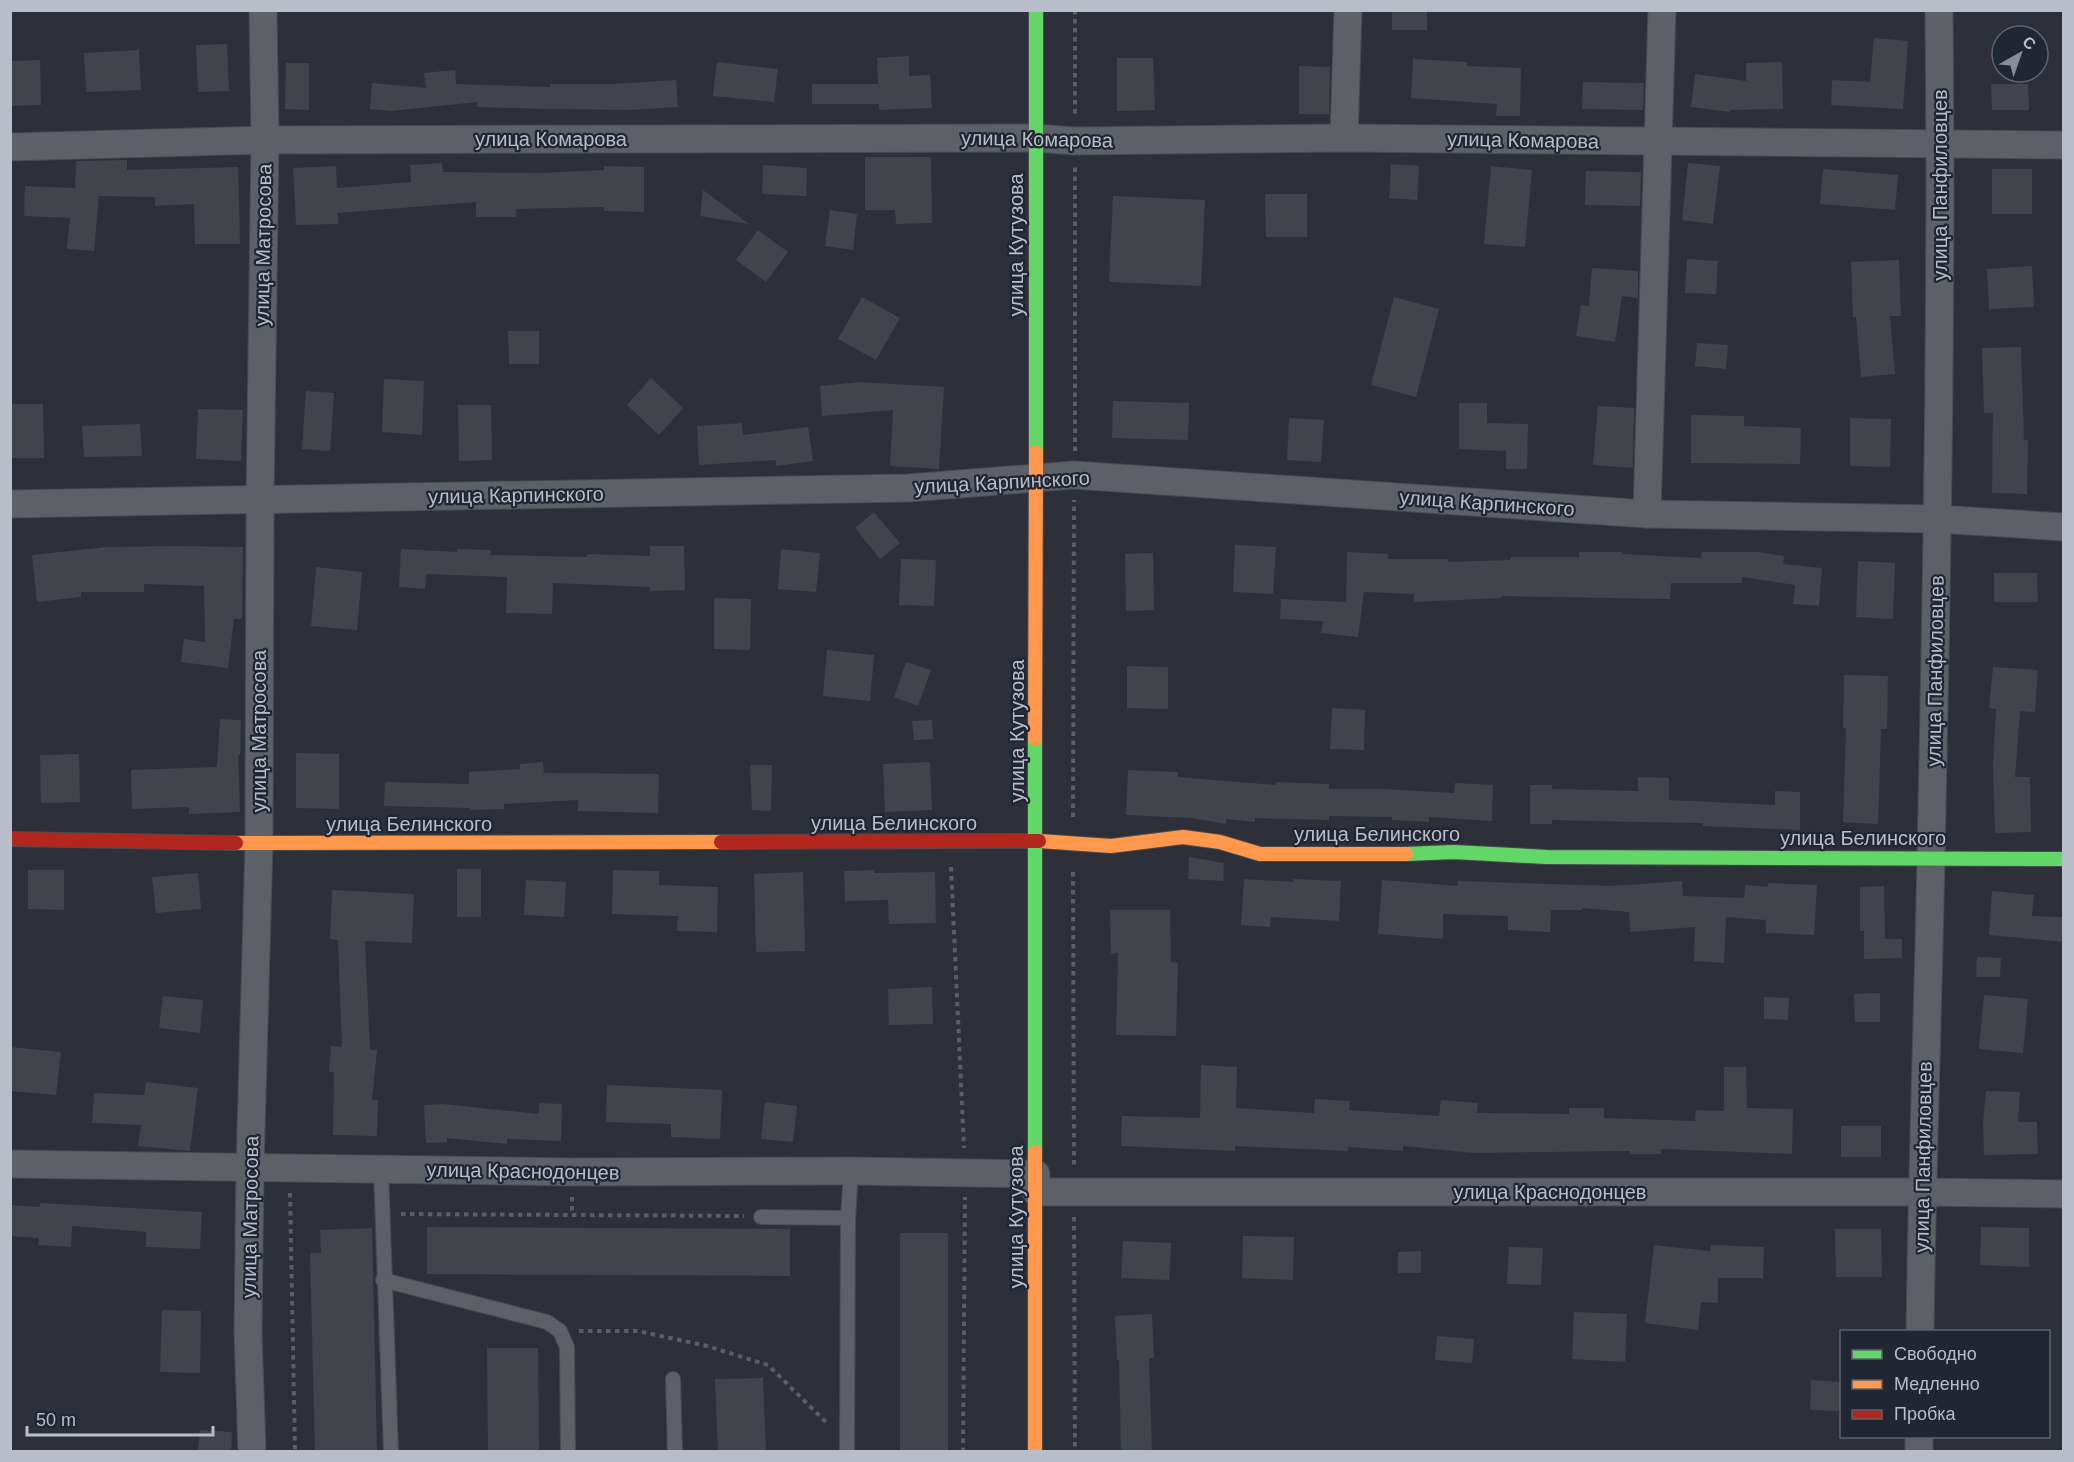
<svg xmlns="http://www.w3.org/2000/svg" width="2074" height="1462" viewBox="0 0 2074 1462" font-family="Arial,sans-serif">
<rect width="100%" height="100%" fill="#2d3038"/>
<g fill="#41444b">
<rect x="1392" y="10" width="35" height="20"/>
<polygon points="1874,38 1908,41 1903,109 1831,105 1832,80 1870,82"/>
<polygon points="227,44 229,91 198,92 196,45"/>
<polygon points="139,50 141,90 86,92 84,53"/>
<polygon points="909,56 909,76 930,75 932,108 879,110 879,104 812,104 812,84 878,84 877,58"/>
<polygon points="1117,58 1153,58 1155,110 1117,111"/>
<polygon points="1413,59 1467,62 1467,66 1521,68 1520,116 1496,116 1497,104 1411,98"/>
<polygon points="40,60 41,105 10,106 10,61"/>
<polygon points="717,62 778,69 774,102 713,96"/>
<polygon points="1782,62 1783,109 1730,110 1730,112 1691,107 1695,74 1746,81 1746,63"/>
<polygon points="286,63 309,63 309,110 285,109"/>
<polygon points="1299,66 1330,67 1329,114 1299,114"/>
<polygon points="455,70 456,84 550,87 550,84 613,84 676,80 678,107 630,110 549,109 477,107 477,102 391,111 370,109 372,83 426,88 424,73"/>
<polygon points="1583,82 1644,83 1643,110 1582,109"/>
<polygon points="1991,84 2028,84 2029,110 1992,110"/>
<polygon points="865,157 931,157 932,223 896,224 895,210 865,210"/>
<polygon points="127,160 127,170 238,167 240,244 195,244 194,204 155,206 155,197 99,196 94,251 67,249 70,218 24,216 25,186 75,188 76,161"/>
<polygon points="442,163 443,172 540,173 604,170 604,166 644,167 644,212 604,211 604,207 516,209 516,217 476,217 476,202 338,213 338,224 296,225 293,168 336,166 337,188 411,182 410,165"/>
<polygon points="1688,163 1720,166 1713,224 1682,220"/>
<polygon points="1391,164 1419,166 1417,200 1389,198"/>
<polygon points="763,165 807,168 806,196 762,194"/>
<polygon points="1491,166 1532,170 1525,247 1484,244"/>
<polygon points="1823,169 1898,175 1895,210 1820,204"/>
<rect x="1992" y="169" width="40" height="45"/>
<polygon points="1586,171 1641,172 1640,206 1585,205"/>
<polygon points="703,190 749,224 700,216"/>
<polygon points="1265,194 1307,194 1307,237 1266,237"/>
<polygon points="1113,196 1205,200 1201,286 1109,282"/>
<polygon points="830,210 857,214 853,250 825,246"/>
<polygon points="758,230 788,252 766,282 736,260"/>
<polygon points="1687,259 1718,261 1716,294 1685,293"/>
<polygon points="1899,260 1901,316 1890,316 1895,374 1861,377 1856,317 1853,317 1851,262"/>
<polygon points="2032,266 2034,307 1989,309 1987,269"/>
<polygon points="1592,268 1638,271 1638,298 1622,296 1615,342 1576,336 1581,305 1589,306"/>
<polygon points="862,297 900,318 876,360 838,339"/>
<polygon points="1394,297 1439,309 1416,397 1371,385"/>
<polygon points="508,331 539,331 539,364 509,364"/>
<polygon points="1697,343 1728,345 1726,369 1695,366"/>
<polygon points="2021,347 2024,440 2028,440 2027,494 1992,493 1993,413 1984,413 1982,348"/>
<polygon points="651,378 683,408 659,435 627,405"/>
<polygon points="384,379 424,381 422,435 382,432"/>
<polygon points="860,382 944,387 939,469 890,466 893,410 822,416 820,386"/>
<polygon points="306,391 334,393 330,451 302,449"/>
<polygon points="1113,401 1189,403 1188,440 1112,438"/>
<polygon points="1459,403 1487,403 1487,423 1528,424 1527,469 1506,469 1506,451 1459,449"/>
<polygon points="10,404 43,404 44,458 10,458"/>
<polygon points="458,405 491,405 492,460 459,461"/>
<polygon points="1598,406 1634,408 1633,468 1593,465"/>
<polygon points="198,409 243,410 241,461 196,459"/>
<polygon points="1691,415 1744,416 1744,426 1801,428 1800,464 1691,463"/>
<polygon points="1289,418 1324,420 1321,462 1287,460"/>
<polygon points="1850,418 1891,419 1890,467 1850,466"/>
<polygon points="742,423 743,435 808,427 813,461 776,466 776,460 699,465 697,426"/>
<polygon points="140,424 142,456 84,457 82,426"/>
<polygon points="874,512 900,543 880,559 855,528"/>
<polygon points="1235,545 1276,547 1273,594 1233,592"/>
<polygon points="176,546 243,547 242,619 234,619 228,668 181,662 184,639 205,642 204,586 144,584 144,592 81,592 81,597 37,602 32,555 107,547"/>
<polygon points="650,546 684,546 685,590 650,591 650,587 553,583 552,614 506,613 507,577 426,574 425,589 399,587 401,549 457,552 457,549 491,550 490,555 587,557 587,554 650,556"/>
<polygon points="781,549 820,553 816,592 778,589"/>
<polygon points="1347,552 1388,554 1387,559 1448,559 1448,562 1510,560 1510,557 1579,557 1579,552 1622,552 1622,554 1701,558 1702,552 1758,552 1784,556 1783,564 1822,568 1819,606 1793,604 1795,585 1742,577 1742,583 1671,583 1670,599 1501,596 1501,598 1414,602 1414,594 1364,592 1358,637 1321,633 1323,621 1280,619 1281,599 1346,602"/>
<polygon points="1153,553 1154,610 1126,611 1125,554"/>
<polygon points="901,559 936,560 934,606 899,605"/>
<polygon points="1858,561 1895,563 1893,619 1856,617"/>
<polygon points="316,567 362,572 357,630 311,626"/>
<polygon points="1994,573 2037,573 2038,602 1994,602"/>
<polygon points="714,598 751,599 750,650 714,649"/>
<polygon points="827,650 874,655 870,701 823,696"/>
<polygon points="906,662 931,670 918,706 894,697"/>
<polygon points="1127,666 1168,667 1168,709 1127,708"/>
<polygon points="1993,667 2038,670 2035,712 2020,711 2015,777 2030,777 2031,832 1995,833 1993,766 1996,709 1989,708"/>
<polygon points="1844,675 1888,676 1887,729 1881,729 1878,824 1843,822 1846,728 1843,728"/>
<polygon points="1332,708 1365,710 1364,750 1330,749"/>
<polygon points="220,719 241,720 240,755 238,755 240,812 189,814 189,807 132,809 131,770 217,767"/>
<polygon points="932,720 933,739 914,740 912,721"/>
<polygon points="296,753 339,754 339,809 296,808"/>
<polygon points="79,754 80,802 41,803 40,755"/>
<polygon points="543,762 544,773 659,774 658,813 578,811 578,800 504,804 504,809 470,810 470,808 384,806 385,782 469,784 469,772 520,769 520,764"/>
<polygon points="930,762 932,810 885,812 883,764"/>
<polygon points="750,765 772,765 771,811 752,810"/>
<polygon points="1128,770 1178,772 1178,777 1275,785 1276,782 1329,784 1329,789 1385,789 1454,793 1455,783 1493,785 1492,821 1429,817 1429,822 1392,820 1392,817 1329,816 1329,820 1255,818 1255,822 1226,819 1226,824 1191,818 1126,815"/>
<polygon points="1638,777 1669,778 1669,800 1775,805 1775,791 1800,792 1800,830 1703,826 1703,823 1637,822 1552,820 1552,824 1530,824 1530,785 1552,785 1552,789 1638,791"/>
<polygon points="1189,857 1224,863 1223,881 1188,879"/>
<rect x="457" y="869" width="24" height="48"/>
<polygon points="28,870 64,870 64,910 28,909"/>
<polygon points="613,870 659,871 659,885 718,887 717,932 677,931 678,916 612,914"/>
<polygon points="874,870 874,873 935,872 936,923 889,924 888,900 845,901 844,871"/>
<polygon points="803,872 805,951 756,952 754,874"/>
<polygon points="198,873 201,909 156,913 152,877"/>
<polygon points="1244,879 1293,882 1293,879 1341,881 1339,921 1271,917 1270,927 1241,925"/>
<polygon points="526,880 566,882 564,917 524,915"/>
<polygon points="1382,880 1458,886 1458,881 1613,886 1682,881 1683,896 1744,898 1745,885 1768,887 1768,883 1817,885 1814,935 1766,933 1766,920 1726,917 1724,963 1694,961 1695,927 1630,932 1629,912 1582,908 1582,910 1551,910 1550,932 1508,930 1508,916 1443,914 1443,939 1378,934"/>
<polygon points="1884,886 1885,939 1902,939 1902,958 1864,959 1864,931 1860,931 1860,887"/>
<polygon points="332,890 414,894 412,943 365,941 370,1050 377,1050 372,1100 378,1100 377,1136 333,1135 334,1072 329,1072 331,1046 342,1047 338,940 330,939"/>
<polygon points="1992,891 2034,895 2032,916 2064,917 2064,942 1989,935"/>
<polygon points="1110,910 1170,910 1171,962 1178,963 1176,1036 1116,1035 1118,953 1111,954"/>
<polygon points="1977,957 2001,958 2000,977 1976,977"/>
<polygon points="932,987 933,1024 889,1025 888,989"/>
<polygon points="1880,993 1880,1022 1855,1022 1854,994"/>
<polygon points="1984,995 2028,999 2023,1053 1979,1049"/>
<polygon points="163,996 203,1000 200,1033 159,1028"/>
<polygon points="1764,997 1789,998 1788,1020 1764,1019"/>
<polygon points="10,1047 61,1052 56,1095 10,1091"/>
<polygon points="1201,1065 1237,1067 1236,1108 1314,1113 1315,1099 1350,1101 1349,1110 1439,1116 1441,1100 1478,1103 1477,1113 1569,1114 1569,1108 1604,1108 1604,1118 1695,1121 1696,1110 1724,1111 1724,1067 1746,1067 1747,1108 1793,1109 1792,1154 1661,1149 1661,1154 1630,1154 1630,1151 1474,1153 1403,1146 1403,1151 1348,1147 1348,1151 1235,1146 1235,1151 1121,1146 1122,1116 1200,1118"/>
<polygon points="146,1082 198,1088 190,1151 138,1146 141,1125 92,1123 94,1093 144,1095"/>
<polygon points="607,1085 722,1090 720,1139 671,1137 671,1124 606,1122"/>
<polygon points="1986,1091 2020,1092 2018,1122 2037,1122 2038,1154 1984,1155 1983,1123"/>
<polygon points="765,1102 797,1106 793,1142 761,1139"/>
<polygon points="539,1103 562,1104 561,1141 507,1139 507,1144 447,1138 447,1142 426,1143 424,1105 442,1104 539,1114"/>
<rect x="1841" y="1126" width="40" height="31"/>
<polygon points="40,1203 202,1212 200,1249 146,1247 146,1232 72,1226 71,1247 38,1245 39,1238 10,1236 10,1205 40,1207"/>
<polygon points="427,1227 790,1229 790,1276 427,1274"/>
<polygon points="1981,1227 2029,1228 2029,1267 1980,1265"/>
<polygon points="372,1228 377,1452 315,1452 310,1253 321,1253 320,1230"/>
<polygon points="1835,1229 1881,1229 1882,1277 1836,1277"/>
<rect x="900" y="1233" width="48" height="219"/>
<polygon points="1243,1236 1294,1237 1293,1280 1242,1278"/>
<polygon points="1123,1241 1171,1243 1169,1280 1121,1278"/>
<polygon points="1654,1245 1710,1251 1711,1245 1764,1247 1763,1278 1718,1278 1718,1303 1701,1302 1698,1330 1645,1323"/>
<polygon points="1509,1247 1543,1248 1541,1285 1507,1284"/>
<polygon points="1421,1251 1421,1273 1398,1273 1398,1252"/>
<polygon points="162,1310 201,1311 200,1373 160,1372"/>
<polygon points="1574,1312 1627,1314 1625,1362 1572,1359"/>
<polygon points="1152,1314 1154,1358 1149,1358 1152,1452 1121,1452 1119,1360 1117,1360 1115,1316"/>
<polygon points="1437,1336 1474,1339 1472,1363 1435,1360"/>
<polygon points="487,1348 538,1348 539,1452 488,1452"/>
<polygon points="763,1378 766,1452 718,1452 715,1379"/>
<polygon points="1811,1380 1842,1382 1842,1411 1810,1410"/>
<polygon points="200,1430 232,1432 231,1452 198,1452"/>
</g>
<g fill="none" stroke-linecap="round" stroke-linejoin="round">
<defs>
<g id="lane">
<polyline points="381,1169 391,1452"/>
<polyline points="761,1217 848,1218"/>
<polyline points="383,1280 547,1322 560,1331 567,1347 568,1452"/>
<polyline points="673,1379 675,1452"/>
<polyline points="847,1452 848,1218 851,1171"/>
</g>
<g id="street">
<polyline points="1344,138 1348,10"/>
<polyline points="10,147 265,140 1035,138 1075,141 1344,138 2064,145"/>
<polyline points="10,504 909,488 1074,475 1647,514 1938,519 2064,527"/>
<polyline points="1647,514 1662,10"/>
<polyline points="10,1164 572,1172 851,1171 1036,1174"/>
<polyline points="1036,1192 1922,1192 2064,1194"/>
<path d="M1920 1332C1922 1172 1928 1013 1931 854 1937 573 1942 292 1939 10"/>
<polyline points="252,1452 248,1332 250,1167 259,843 260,500 265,140 263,10"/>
<polyline points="1919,1452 1919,1436"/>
</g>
<g id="fast">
<polyline points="1036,452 1036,10"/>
<polyline points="1406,854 1454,852 1547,857 2064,859"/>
<polyline points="1035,1152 1035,739"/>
</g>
<g id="slow">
<polyline points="1035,739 1036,452"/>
<polyline points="1039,841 1111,846 1183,837 1220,842 1260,854 1406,854"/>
<polyline points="236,843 721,842"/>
<polyline points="1035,1452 1035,1152"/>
</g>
<g id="jam">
<polyline points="10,839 236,843"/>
<polyline points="721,842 1039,841"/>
</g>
</defs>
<use href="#lane" stroke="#494b51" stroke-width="16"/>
<use href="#street" stroke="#494b51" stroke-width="29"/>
<use href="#fast" stroke="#494b51" stroke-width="16"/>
<use href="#slow" stroke="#494b51" stroke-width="16"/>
<use href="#jam" stroke="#494b51" stroke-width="16"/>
<g stroke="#5b5f64" stroke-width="4" stroke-dasharray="4.5 4.5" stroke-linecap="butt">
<polyline points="1075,10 1075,118"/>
<polyline points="1075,451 1075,164"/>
<polyline points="1073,817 1074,500"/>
<polyline points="951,867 964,1148"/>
<polyline points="1073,872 1074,1168"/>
<polyline points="290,1193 295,1452"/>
<polyline points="572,1197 572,1214"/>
<polyline points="401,1214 744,1216"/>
<polyline points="1074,1217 1075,1452"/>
<polyline points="579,1331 638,1331 707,1346 768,1365 828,1424"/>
<polyline points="963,1452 965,1197"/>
</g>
<use href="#lane" stroke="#5d6066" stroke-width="14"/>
<use href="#street" stroke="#5d6066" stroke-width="27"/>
<use href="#fast" stroke="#63d668" stroke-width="14"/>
<use href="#slow" stroke="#ff974d" stroke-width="14"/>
<use href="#jam" stroke="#b3261e" stroke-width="14"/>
</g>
<g text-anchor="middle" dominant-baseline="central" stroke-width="4.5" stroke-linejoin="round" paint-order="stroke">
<g font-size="20" fill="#b8bdc8" stroke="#212633">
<text x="551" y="139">улица Комарова</text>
<text transform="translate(1037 139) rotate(1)">улица Комарова</text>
<text transform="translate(1523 140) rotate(1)">улица Комарова</text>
<text transform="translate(1940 185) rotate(-90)">улица Панфиловцев</text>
<text transform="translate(263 245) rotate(-89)">улица Матросова</text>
<text transform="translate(1016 245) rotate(-90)">улица Кутузова</text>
<text transform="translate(1002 482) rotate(-3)">улица Карпинского</text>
<text transform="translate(516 495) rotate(-1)">улица Карпинского</text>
<text transform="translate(1487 503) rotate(4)">улица Карпинского</text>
<text transform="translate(1935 671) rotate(-89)">улица Панфиловцев</text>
<text transform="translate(259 731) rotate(-90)">улица Матросова</text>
<text transform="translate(1017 731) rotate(-90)">улица Кутузова</text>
<text x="894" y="823">улица Белинского</text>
<text x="409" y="824">улица Белинского</text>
<text x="1377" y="834">улица Белинского</text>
<text x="1863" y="838">улица Белинского</text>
<text transform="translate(1923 1157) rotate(-89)">улица Панфиловцев</text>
<text transform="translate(523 1171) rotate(1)">улица Краснодонцев</text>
<text x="1550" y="1192">улица Краснодонцев</text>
<text transform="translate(250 1217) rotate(-89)">улица Матросова</text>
<text transform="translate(1016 1217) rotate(-90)">улица Кутузова</text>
</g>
</g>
<rect width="2074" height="1462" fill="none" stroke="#b8bdc8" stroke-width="24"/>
<rect x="1840" y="1330" width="210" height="108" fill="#212633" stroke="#5d626f" stroke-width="1.5"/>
<rect x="1852" y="1350" width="30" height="9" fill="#63d668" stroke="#5d626f" stroke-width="1.5"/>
<text x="1894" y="1360" font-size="18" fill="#b8bdc8">Свободно</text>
<rect x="1852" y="1380" width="30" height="9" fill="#ff974d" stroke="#5d626f" stroke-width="1.5"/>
<text x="1894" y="1390" font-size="18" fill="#b8bdc8">Медленно</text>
<rect x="1852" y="1410" width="30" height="9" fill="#b3261e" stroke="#5d626f" stroke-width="1.5"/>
<text x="1894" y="1420" font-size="18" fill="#b8bdc8">Пробка</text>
<g transform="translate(2020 54) rotate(40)"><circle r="28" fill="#212633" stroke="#5d626f" stroke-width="1.5"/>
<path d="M0-4.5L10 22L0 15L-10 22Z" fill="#878c96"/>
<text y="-9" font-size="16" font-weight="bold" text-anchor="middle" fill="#b8bdc8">С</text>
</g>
<path d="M27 1426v9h186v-9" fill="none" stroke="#b8bdc8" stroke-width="3"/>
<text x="36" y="1426" font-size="18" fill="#b8bdc8" stroke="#212633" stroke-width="4.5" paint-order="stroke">50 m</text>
</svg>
